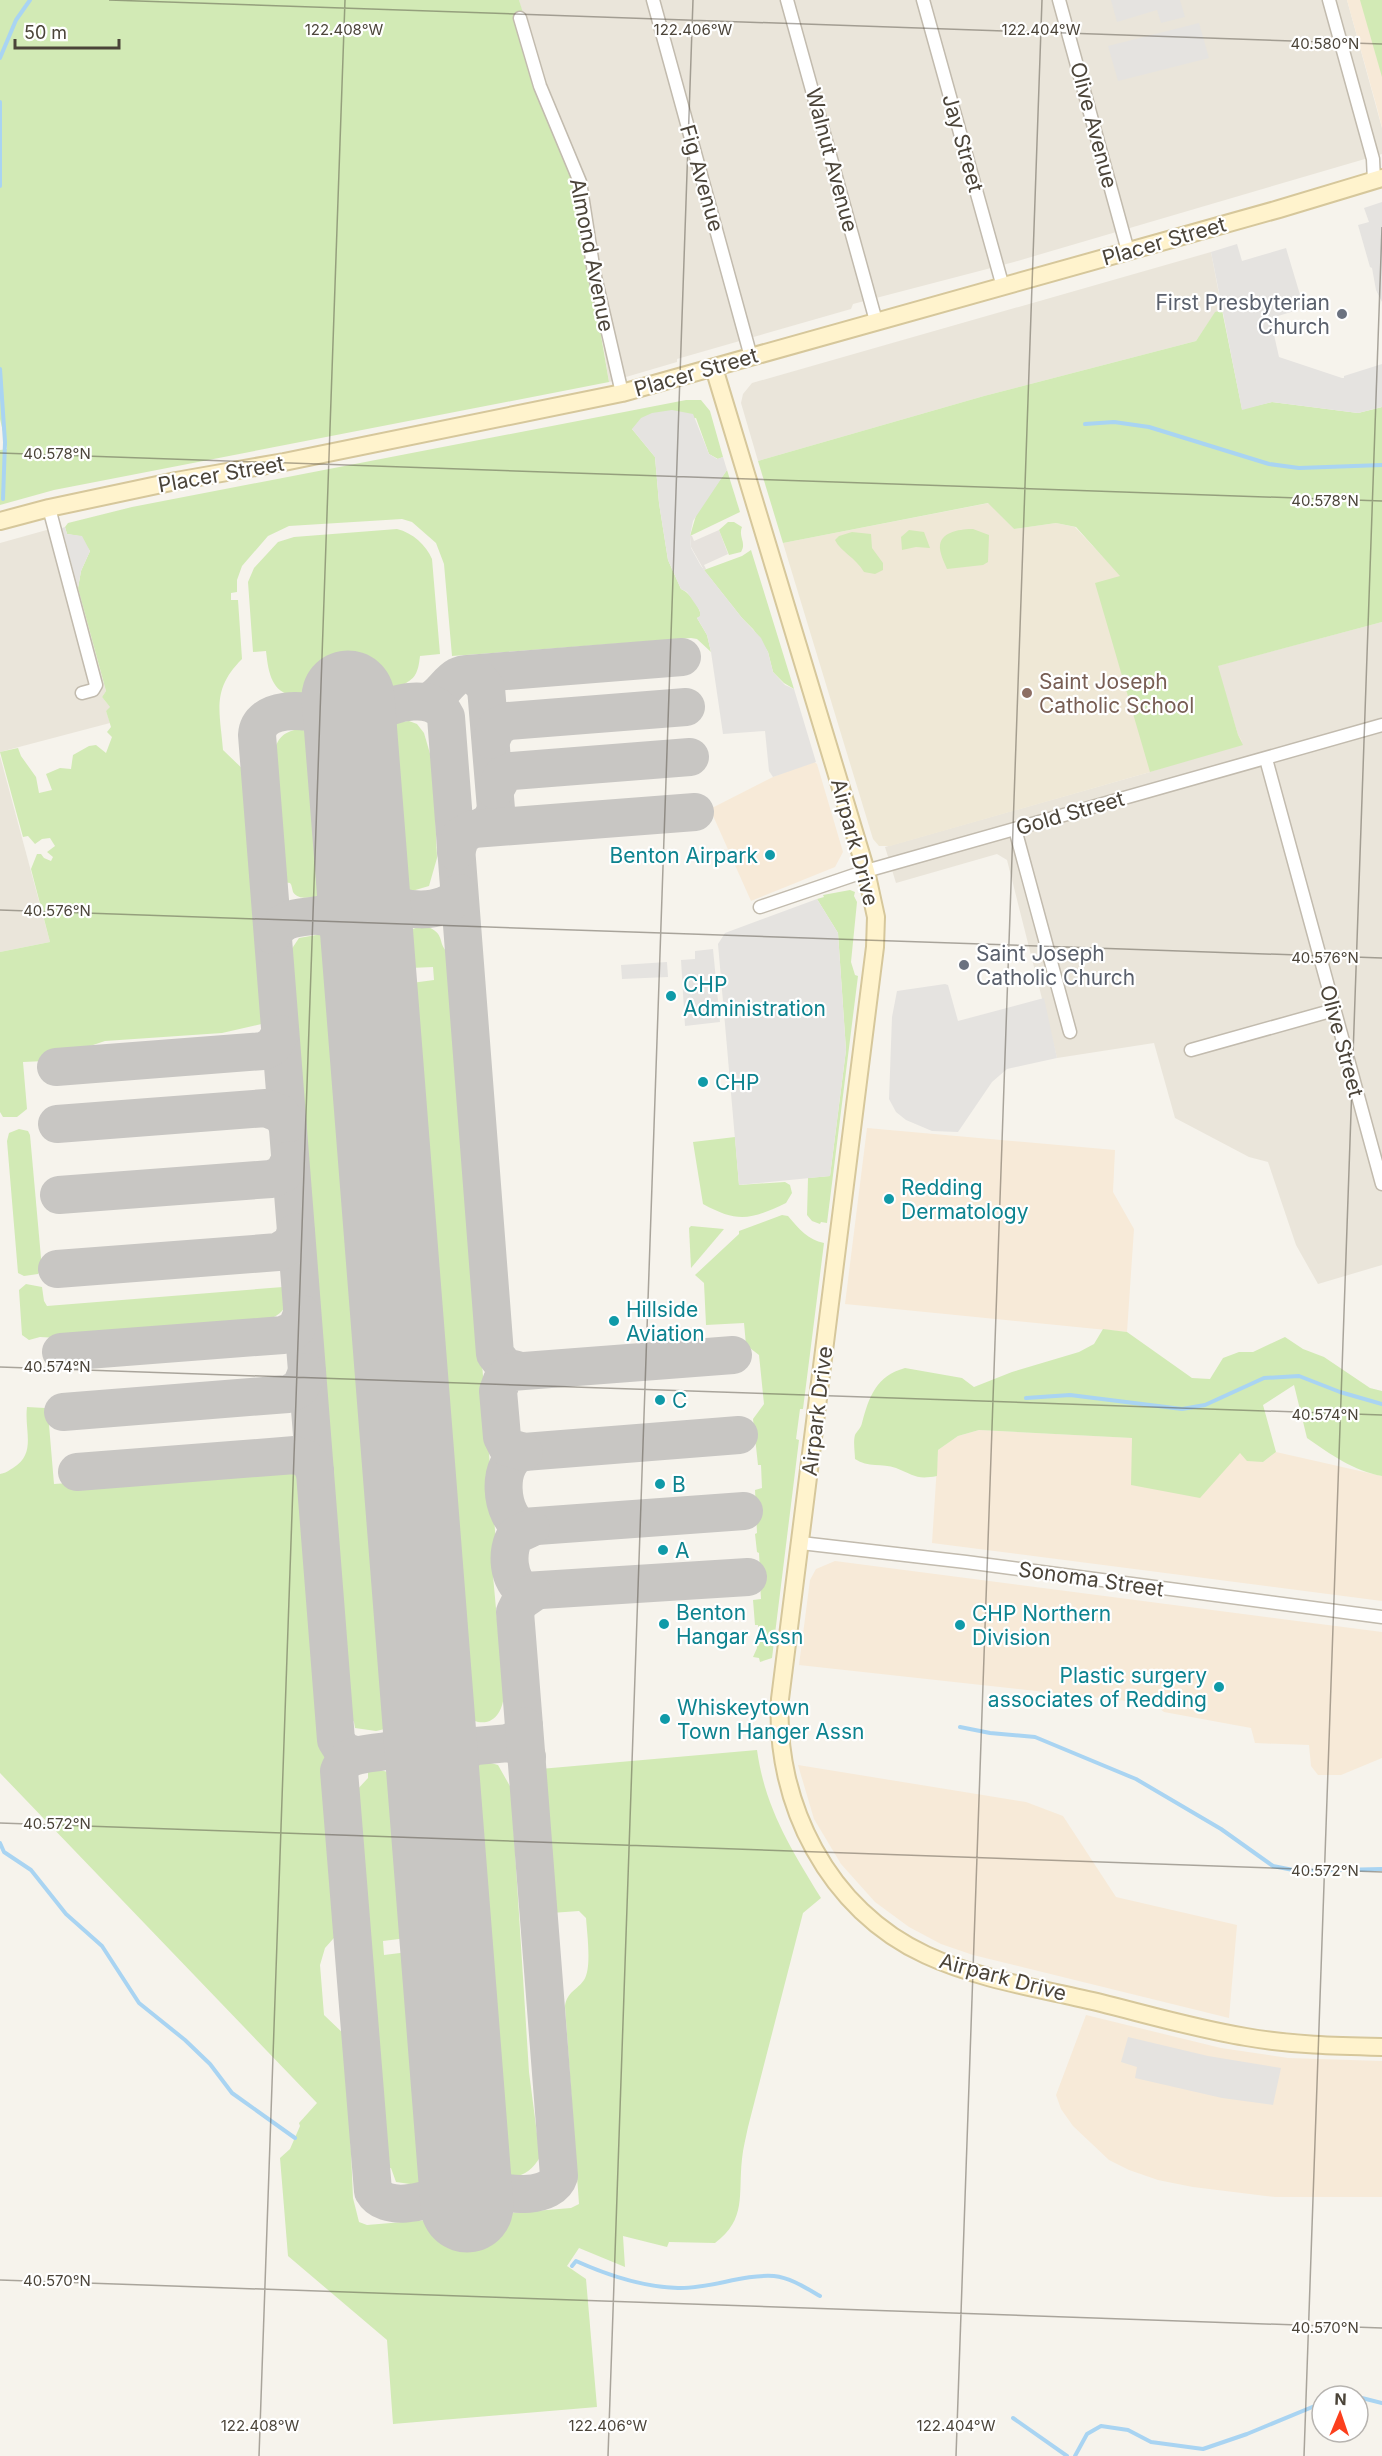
<svg xmlns="http://www.w3.org/2000/svg" width="1382" height="2456" viewBox="0 0 1382 2456" font-family="Inter,sans-serif">
<rect width="100%" height="100%" fill="#f6f3ec"/>
<g fill="#eae5da">
<polygon points="519,0 1347,0 1382,128 1382,154 1014,262 853,304 851,309 677,359 677,362 609,382 595,294"/>
<polygon points="1211,252 1222,310 1215,313 1196,341 984,396 758,461 741,403 743,394 752,383"/>
<polygon points="61,526 106,691 102,697 111,708 106,711 110,723 0,752 0,543"/>
<polygon points="1382,622 1382,1265 1318,1284 1296,1245 1268,1162 1249,1157 1175,1118 1154,1043 1057,1058 1007,860 997,854 896,883 885,847 1150,772 1242,741 1238,735 1217,666"/>
<polygon points="0,756 50,942 0,952"/>
</g>
<g fill="#f7ead8">
<polygon points="1347,0 1382,0 1382,128 1377,108"/>
<polygon points="813,761 817,764 843,852 835,867 751,901 710,809 773,777"/>
<polygon points="867,1128 1115,1150 1113,1192 1134,1229 1127,1332 845,1304"/>
<polygon points="979,1430 1133,1438 1240,1453 1263,1462 1276,1452 1382,1476 1382,1601 932,1543 938,1450 958,1436"/>
<polygon points="835,1561 1382,1632 1382,1758 1341,1775 1318,1775 1311,1766 1309,1745 1255,1743 1251,1728 1164,1712 1154,1704 799,1665 810,1580 816,1569"/>
<polygon points="798,1765 1026,1802 1063,1816 1116,1897 1237,1925 1229,2018 973,1955 941,1944 909,1927 875,1902 841,1864 814,1819"/>
<polygon points="1086,2015 1221,2048 1288,2058 1382,2061 1382,2197 1275,2197 1193,2187 1158,2180 1129,2170 1109,2160 1073,2126 1061,2109 1056,2095"/>
</g>
<polygon fill="#e6e2dd" points="719,530 728,554 704,565 706,569 704,570 691,547 690,536 692,536 694,541"/>
<polygon fill="#efe8d6" points="989,503 1014,529 1056,523 1075,527 1121,576 1200,610 1238,735 1242,741 1150,772 890,846 879,846 873,839 783,543"/>
<g fill="#d2eab5">
<polygon points="0,0 519,0 573,172 609,382 54,490 0,505 0,450 7,449 0,419"/>
<polygon points="1360,0 1382,0 1382,77"/>
<polygon points="1222,310 1242,409 1272,402 1358,413 1382,407 1382,622 1218,666 1238,735 1243,745 1150,772 1095,583 1120,576 1076,527 1056,523 1014,529 988,503 783,543 758,461 984,396 1196,341 1215,312"/>
<path d="M686 400H701L710 411 723 457 718 459 709 454 696 418 632 429 655 457 659 503 668 560 681 589C689 592 700 607 701 616L697 618 707 635 711 652 697 639 691 638 452 656 444 564 436 543 412 522 402 519 289 526 268 536 242 566 237 580V592L231 593V600H238L242 659C211 690 220 711 223 750L250 776 270 1022 222 1033 105 1041 45 1061 23 1062 27 1109 17 1117H3L0 1112V952L50 942 31 869 37 854H41L44 858 51 861 53 857 47 852 55 846 50 838 42 839 35 844 28 836 23 837 0 752 18 748 21 756 36 777 39 793 52 790 46 774 60 768 71 769 73 755 89 746 96 745 106 753 112 737 107 732 111 727 106 711 110 707 102 697 106 691 78 588 81 571 90 551 79 536 67 534 65 527 68 523 132 507Z"/>
<polygon points="727,470 740,512 690,536 697,512"/>
<path d="M728 522H734L742 527C738 537 747 543 741 552L729 555 719 530Z"/>
<path d="M397 529C413 533 426 545 432 559L440 654 420 656C418 673 416 679 400 686L290 695C270 690 268 668 266 651L253 652 248 582 254 568 278 542 294 537Z"/>
<path d="M973 529 989 535 988 562 983 565 947 569C944 562 939 552 940 545 942 531 962 529 973 529Z"/>
<polygon points="909,530 924,532 930,548 916,547 902,550 901,537"/>
<path d="M852 532 871 534 872 548 883 563V570L875 574 864 572C856 558 840 551 835 540L839 536Z"/>
<polygon points="751,550 794,689 784,683 773,672 768,652 753,629 742,618 704,570 742,556"/>
<path d="M409 721 417 724 424 733 433 764 437 858 429 886 412 891 398 885 393 876 384 740C387 726 395 722 409 721Z"/>
<path d="M299 729 309 732 321 745 329 887 326 893C318 897 299 902 293 892 292 889 292 885 290 883L283 882V872L277 871 269 757 274 754C277 738 283 732 299 729Z"/>
<polygon points="850,890 855,892 854,896 857,902 851,962 855,975 858,976 827,1223 821,1222 820,1224 812,1221 807,1215 808,1178 830,1176 846,1050 838,933 817,899 824,897 823,895"/>
<path d="M426 926C446 934 437 942 447 952L450 951 498 1569 493 1576 499 1641 500 1647 504 1650 508 1694H504C503 1709 496 1725 478 1722 474 1721 468 1719 465 1715 462 1712 461 1706 459 1702L405 1040 401 990 404 984 434 980 433 967 410 968 409 975H403L402 959 399 956C397 936 407 928 426 926Z"/>
<polygon points="322,934 335,944 340,976 345,1076 389,1607 396,1711 385,1729 376,1731 355,1728 354,1722 343,1706 285,968 289,967 291,950 299,938"/>
<polygon points="19,1129 28,1131 30,1135 42,1269 38,1274 24,1276 18,1273 7,1141 9,1133"/>
<path d="M735 1137 739 1185 785 1182 790 1185 792 1193 786 1203C750 1220 738 1223 703 1204L693 1142Z"/>
<path d="M782 1215 788 1216C799 1229 808 1240 824 1243L803 1409H800L796 1439 799 1440 772 1658 760 1662 759 1658 753 1657 757 1648 756 1636 758 1634V1625H755L753 1600 761 1599 760 1583H763V1573H760L759 1553 757 1552 755 1534 757 1533 755 1490 762 1488 761 1465H758L753 1419 764 1404 759 1355 746 1345 744 1323 706 1325 704 1283 695 1275 739 1234V1231Z"/>
<polygon points="691,1226 724,1229 691,1268 689,1228"/>
<path d="M26 1284 42 1287 44 1301 47 1306 283 1287 291 1291C287 1309 280 1317 262 1321L58 1338 40 1337 29 1340 22 1335 19 1290Z"/>
<path d="M1103 1329 1127 1332 1192 1378 1210 1379 1223 1358 1239 1352H1253L1285 1337 1303 1349 1324 1357 1370 1388 1382 1391V1476C1354 1471 1330 1454 1307 1438L1294 1385 1263 1405 1276 1452 1263 1462 1247 1461 1240 1453 1200 1498 1131 1485 1132 1438 979 1430 958 1436 938 1450 937 1476C916 1480 914 1475 896 1468 882 1463 868 1468 855 1459 855 1452 853 1442 855 1435 857 1431 861 1428 862 1423 869 1397 876 1376 905 1368L962 1378 974 1387 1012 1372 1079 1352 1094 1344Z"/>
<path d="M27 1407 45 1408 48 1413 54 1484 283 1468 294 1474 308 1490 341 1930 325 1948 320 1965 324 2015 346 2036 353 2198 359 2222 367 2225 571 2208 579 2204 565 2006C567 1992 577 1990 584 1980 592 1968 587 1933 586 1918L579 1911 551 1913 540 1769 757 1750C765 1808 791 1849 821 1898L803 1913 748 2127C746 2137 743 2148 742 2159 738 2195 747 2219 715 2243L669 2242 667 2247 623 2236 625 2267 579 2248 567 2266 586 2279 597 2407 393 2424 387 2340 288 2256 280 2158 290 2149 300 2126 299 2123 317 2103 0 1773V1474C6 1473 8 1471 13 1468 37 1454 24 1430 27 1407Z"/>
<path d="M487 1762 498 1765 511 1788 529 2072 540 2157C530 2175 512 2184 495 2167L471 1875 467 1777 475 1766Z"/>
<path d="M371 1770C387 1770 398 1773 405 1788L415 1937 383 1941 384 1955 408 1952V1947L417 1946 433 2158 429 2174 417 2185 396 2182 391 2168H385L376 2027H368L350 1799H356V1791L368 1778V1772Z"/>
</g>
<g fill="#e5e3e0">
<polygon points="1111,0 1180,0 1185,17 1161,23 1157,10 1117,22"/>
<polygon points="1199,23 1209,58 1118,81 1108,46"/>
<polygon points="1382,202 1382,302 1376,290 1372,268 1370,267 1358,225 1369,222 1364,208"/>
<polygon points="1237,244 1242,261 1286,248 1304,308 1278,316 1280,324 1272,326 1279,357 1342,378 1344,378 1344,376 1382,364 1382,407 1358,413 1272,402 1242,410 1211,252"/>
<polygon points="672,410 693,414 709,454 717,459 723,457 727,470 693,521 690,536 691,548 701,566 742,618 761,638 768,652 773,672 785,685 794,689 816,762 773,777 769,771 765,731 723,734 711,652 707,635 697,618 700,616 700,611 687,592 681,589 668,560 659,503 655,457 632,429 641,418 652,413"/>
<polygon points="65,527 67,534 82,536 90,551 81,571 78,588 62,528"/>
<polygon points="817,899 838,933 846,1050 830,1176 739,1185 718,944 725,933"/>
<polygon points="713,949 720,1022 685,1026 681,960 695,959 695,951"/>
<polygon points="667,962 668,977 622,979 621,965"/>
<polygon points="945,984 948,985 958,1021 1044,998 1057,1058 1007,1069 992,1082 958,1132 932,1131 906,1120 896,1112 889,1099 892,1017 897,991"/>
<polygon points="1128,2037 1208,2056 1281,2068 1273,2105 1222,2098 1135,2078 1137,2067 1121,2062"/>
</g>
<g fill="none" stroke-linecap="round" stroke-linejoin="round">
<g stroke="#a9d4f2" stroke-width="4">
<polyline points="0,58 16,20 30,0"/>
<polyline points="0,102 0,186"/>
<polyline points="0,369 5,442 3,499"/>
<polyline points="1085,424 1114,422 1149,427 1269,464 1299,468 1382,465"/>
<polyline points="1026,1398 1070,1395 1182,1409 1205,1405 1264,1378 1299,1376 1340,1392 1382,1404"/>
<polyline points="960,1727 990,1733 1035,1737 1136,1779 1221,1829 1273,1866 1298,1871 1382,1869"/>
<polyline points="0,1843 4,1852 31,1870 66,1914 102,1946 139,2003 185,2040 210,2064 232,2093 295,2138"/>
<path d="M572 2266 576 2261C607 2275 644 2287 678 2288 710 2289 742 2274 774 2276 791 2278 806 2288 820 2296"/>
<polyline points="1344,2396 1355,2396"/>
<polyline points="1358,2397 1382,2403"/>
<polyline points="1013,2418 1067,2456"/>
<polyline points="1075,2456 1087,2434 1101,2426 1128,2430 1151,2442 1203,2449 1247,2434 1322,2403"/>
</g>
<g stroke="#c8c6c3" stroke-width="38">
<polyline points="468,674 682,657"/>
<path d="M427 702C447 695 450 667 476 676L486 688 496 809 491 821 480 828"/>
<path d="M374 714C392 702 435 692 446 717L495 1354 505 1367 517 1370"/>
<path d="M326 717C306 708 259 706 257 735L336 1740 343 1751 355 1755"/>
<polyline points="491,740 497,727 508,721 686,707"/>
<polyline points="495,790 503,775 512,771 690,757"/>
<path d="M363 851C364 868 366 883 378 895 394 913 448 916 459 893"/>
<polyline points="456,852 461,836 473,829 695,812"/>
<path d="M319 916C341 918 357 930 365 951L376 1085"/>
<path d="M273 935C287 902 337 933 356 888 365 865 352 783 350 754"/>
<polyline points="56,1067 263,1051 273,1046 280,1034"/>
<polyline points="57,1124 266,1108 281,1114 287,1124"/>
<polyline points="59,1195 271,1179 283,1174 290,1160"/>
<polyline points="57,1269 278,1252 291,1244 296,1232"/>
<polyline points="61,1352 283,1335 296,1329 302,1314"/>
<polyline points="63,1412 288,1394 300,1388 307,1372"/>
<path d="M739 1435 524 1452C494 1459 500 1519 523 1527L744 1511"/>
<polyline points="524,1452 507,1447 502,1437 498,1391 502,1380 511,1372 733,1355"/>
<polyline points="77,1472 295,1455 307,1459 315,1471"/>
<path d="M531 1528 516 1535C505 1550 508 1583 525 1591L748 1577"/>
<path d="M415 1579 425 1706C421 1775 351 1736 339 1771L373 2191C385 2212 425 2203 442 2192"/>
<polyline points="510,1743 520,1736 524,1726 515,1612 520,1602 533,1593"/>
<polyline points="447,1920 437,1794 441,1772 455,1755 476,1746 510,1743 521,1748 527,1757"/>
<path d="M490 2189C508 2196 552 2199 559 2176L524 1726"/>
</g>
<polyline stroke="#c8c6c3" stroke-width="93" points="348,697 467,2206"/>
<defs>
<g id="street">
<polyline points="653,0 751,357"/>
<polyline points="787,0 876,321"/>
<polyline points="923,0 1003,287"/>
<polyline points="1059,0 1128,251"/>
<polyline points="1329,0 1373,159 1374,181"/>
<polyline points="520,18 540,86 580,182 594,272 622,393"/>
<polyline points="49,508 96,685 93,690 82,693"/>
<polyline points="1266,759 1382,1184"/>
<polyline points="1015,829 1070,1032"/>
<polyline points="760,907 866,871 1382,725"/>
<polyline points="1191,1050 1334,1010"/>
<polyline points="801,1543 966,1562 1382,1617"/>
</g>
<g id="secondary">
<path d="M714 368 866 871 876 917 875 947 780 1699C774 1803 829 1911 926 1955 980 1980 1043 1989 1101 2003 1149 2015 1197 2029 1246 2037 1291 2045 1337 2046 1382 2047"/>
<polyline points="0,521 49,508 176,481 284,462 622,393 1279,209 1382,178"/>
</g>
</defs>
<use href="#street" stroke="#c2bbae" stroke-width="15"/>
<use href="#secondary" stroke="#d6c79b" stroke-width="20"/>
<use href="#street" stroke="#fff" stroke-width="12"/>
<use href="#secondary" stroke="#fff3cd" stroke-width="16"/>
</g>
<path fill="none" stroke="#4b4439" stroke-width="1.5" stroke-opacity="0.45" d="M109 0 1382 44M0 453 1382 501M0 910 1382 958M0 1367 1382 1415M0 1823 1382 1872M0 2280 1382 2328M259 2456 345 0M608 2456 693 0M956 2456 1042 0M1304 2456 1382 227"/>
<g fill="#6b7280" stroke="#fff" stroke-width="2">
<circle cx="1342" cy="314" r="6"/>
<circle cx="964" cy="965" r="6"/>
</g>
<circle fill="#8d6e63" stroke="#fff" stroke-width="2" cx="1027" cy="693" r="6"/>
<g fill="#0f9aa8" stroke="#fff" stroke-width="2">
<circle cx="770" cy="855" r="6"/>
<circle cx="671" cy="996" r="6"/>
<circle cx="703" cy="1082" r="6"/>
<circle cx="889" cy="1199" r="6"/>
<circle cx="614" cy="1321" r="6"/>
<circle cx="660" cy="1400" r="6"/>
<circle cx="660" cy="1484" r="6"/>
<circle cx="663" cy="1550" r="6"/>
<circle cx="664" cy="1624" r="6"/>
<circle cx="960" cy="1625" r="6"/>
<circle cx="1219" cy="1687" r="6"/>
<circle cx="665" cy="1719" r="6"/>
</g>
<g text-anchor="middle" dominant-baseline="central" stroke-width="4.5" stroke-linejoin="round" paint-order="stroke">
<g font-size="21" fill="#4b4439" stroke="#fff">
<text transform="translate(1094 125) rotate(75)">Olive Avenue</text>
<text transform="translate(963 143) rotate(74)">Jay Street</text>
<text transform="translate(832 160) rotate(75)">Walnut Avenue</text>
<text transform="translate(702 178) rotate(74)">Fig Avenue</text>
<text transform="translate(1164 241) rotate(-16)">Placer Street</text>
<text transform="translate(592 255) rotate(79)">Almond Avenue</text>
<text transform="translate(696 372) rotate(-16)">Placer Street</text>
<text transform="translate(221 474) rotate(-10)">Placer Street</text>
<text transform="translate(1070 813) rotate(-16)">Gold Street</text>
<text transform="translate(855 842) rotate(75)">Airpark Drive</text>
<text transform="translate(1342 1041) rotate(75)">Olive Street</text>
<text transform="translate(817 1411) rotate(-83)">Airpark Drive</text>
<text transform="translate(1091 1579) rotate(8)">Sonoma Street</text>
<text transform="translate(1003 1977) rotate(15)">Airpark Drive</text>
</g>
<g font-size="21" fill="#5b616d" stroke="#fff" text-anchor="end">
<text x="1330" y="302">First Presbyterian<tspan x="1330" dy="24">Church</tspan></text>
<text x="976" y="953" text-anchor="start">Saint Joseph<tspan x="976" dy="24">Catholic Church</tspan></text>
</g>
<g font-size="21" fill="#785e54" stroke="#fff" text-anchor="start">
<text x="1039" y="681">Saint Joseph<tspan x="1039" dy="24">Catholic School</tspan></text>
</g>
<g font-size="21" fill="#0d838f" stroke="#fff" text-anchor="start">
<text x="758" y="855" text-anchor="end">Benton Airpark</text>
<text x="683" y="984">CHP<tspan x="683" dy="24">Administration</tspan></text>
<text x="715" y="1082">CHP</text>
<text x="901" y="1187">Redding<tspan x="901" dy="24">Dermatology</tspan></text>
<text x="626" y="1309">Hillside<tspan x="626" dy="24">Aviation</tspan></text>
<text x="672" y="1400">C</text>
<text x="672" y="1484">B</text>
<text x="675" y="1550">A</text>
<text x="676" y="1612">Benton<tspan x="676" dy="24">Hangar Assn</tspan></text>
<text x="972" y="1613">CHP Northern<tspan x="972" dy="24">Division</tspan></text>
<text x="1207" y="1675" text-anchor="end">Plastic surgery<tspan x="1207" dy="24">associates of Redding</tspan></text>
<text x="677" y="1707">Whiskeytown<tspan x="677" dy="24">Town Hanger Assn</tspan></text>
</g>
</g>
<g font-size="15" text-anchor="middle" fill="#4b4439" stroke="#fff" stroke-width="4.5" stroke-linejoin="round" paint-order="stroke">
<text x="344" y="35">122.408°W</text>
<text x="693" y="35">122.406°W</text>
<text x="1041" y="35">122.404°W</text>
<text x="1325" y="49">40.580°N</text>
<text x="57" y="459">40.578°N</text>
<text x="1325" y="506">40.578°N</text>
<text x="57" y="916">40.576°N</text>
<text x="1325" y="963">40.576°N</text>
<text x="57" y="1372">40.574°N</text>
<text x="1325" y="1420">40.574°N</text>
<text x="57" y="1829">40.572°N</text>
<text x="1325" y="1876">40.572°N</text>
<text x="57" y="2286">40.570°N</text>
<text x="1325" y="2333">40.570°N</text>
<text x="260" y="2431">122.408°W</text>
<text x="608" y="2431">122.406°W</text>
<text x="956" y="2431">122.404°W</text>
</g>
<g transform="translate(1340 2414) rotate(2)"><circle r="28" fill="#ffffff" stroke="#b7b4b0" stroke-width="1.5"/>
<path d="M0-4.5L10 22L0 15L-10 22Z" fill="#fc3f1d"/>
<text y="-9" font-size="16" font-weight="bold" text-anchor="middle" fill="#4b4439">N</text>
</g>
<path d="M15 39v9h104v-9" fill="none" stroke="#4b4439" stroke-width="3"/>
<text x="24" y="39" font-size="18" fill="#4b4439" stroke="#ffffff" stroke-width="4.5" paint-order="stroke">50 m</text>
</svg>
